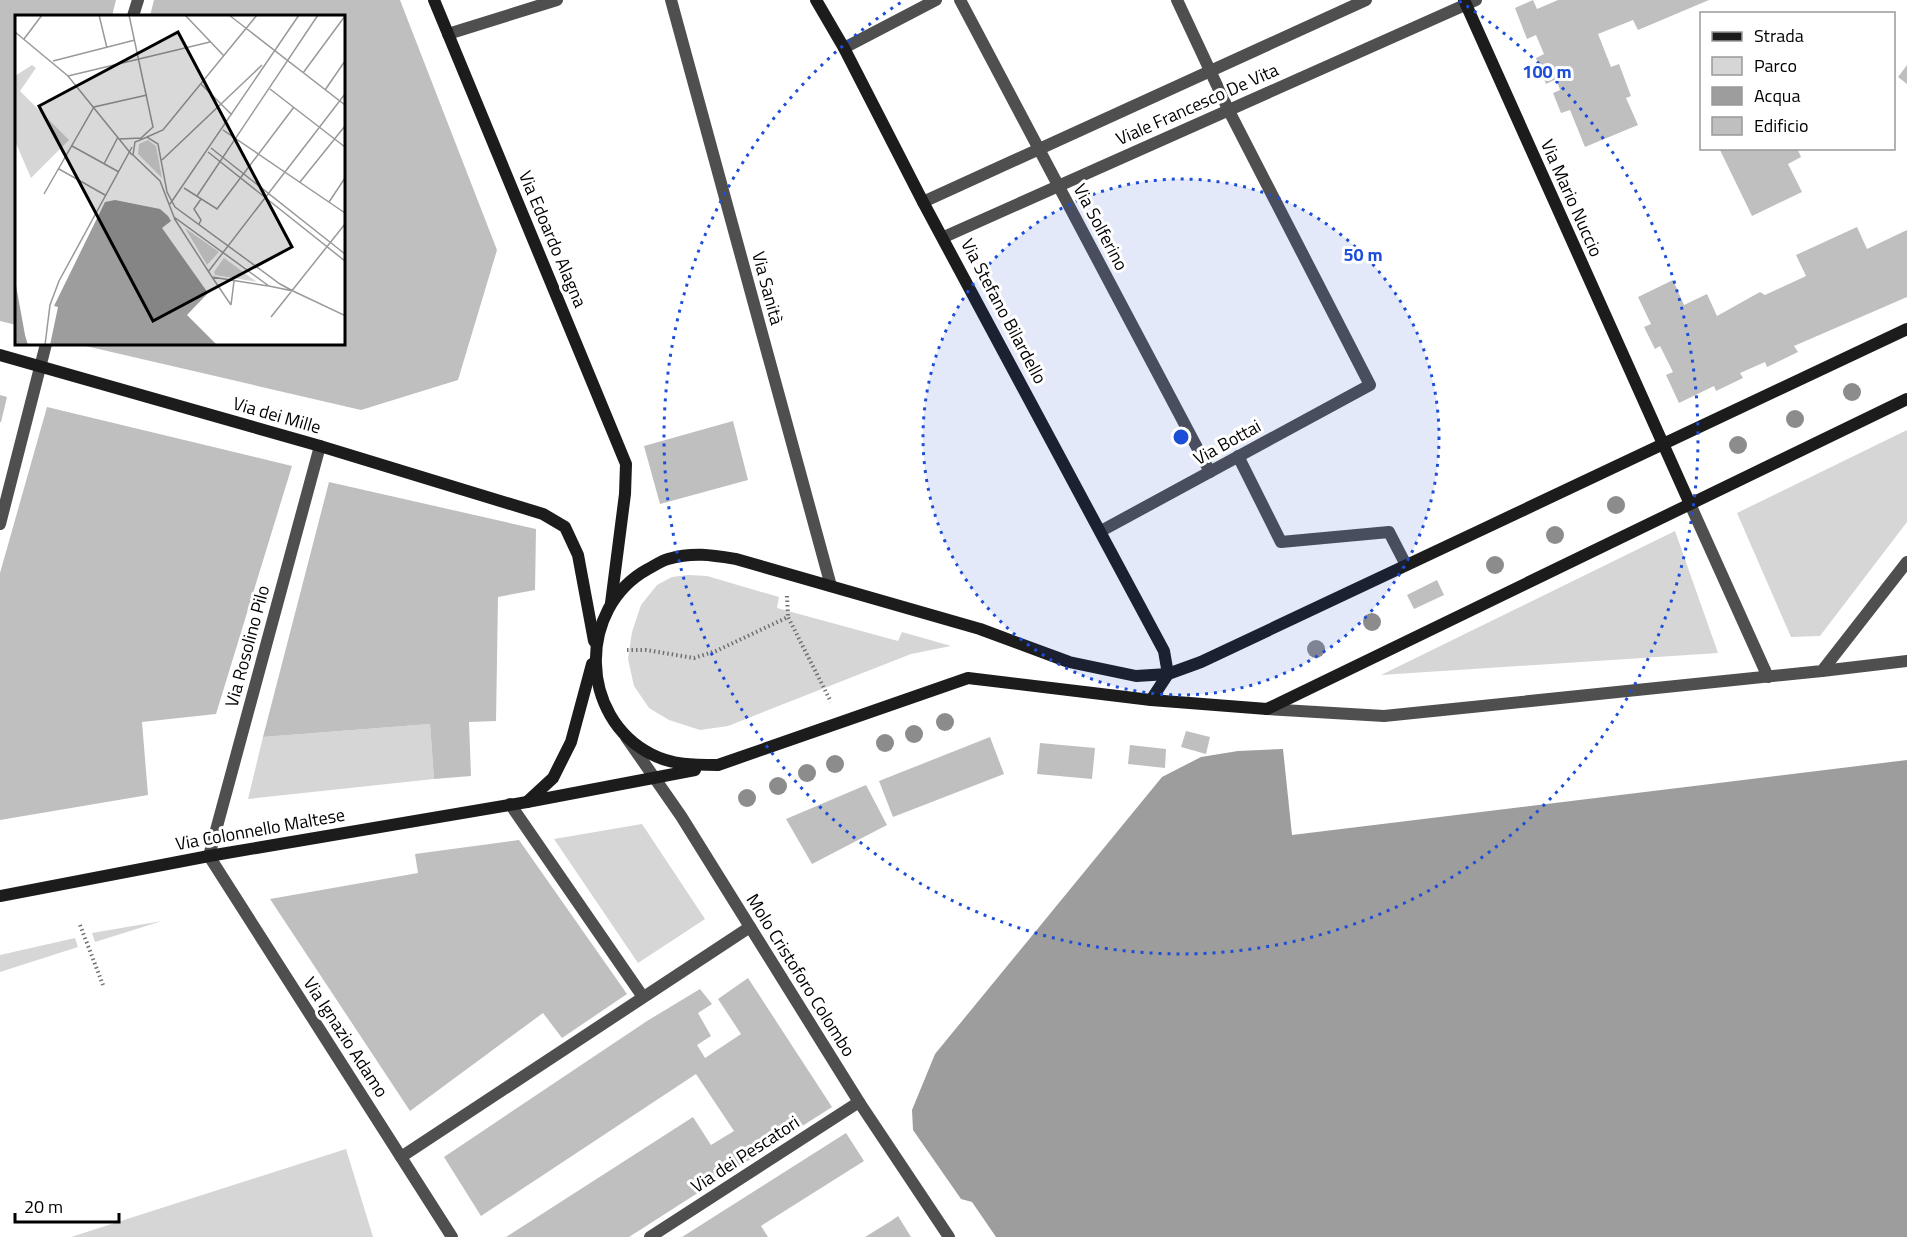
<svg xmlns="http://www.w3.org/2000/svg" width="1907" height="1237" viewBox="0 0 1907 1237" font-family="'Titillium Web',sans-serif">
<rect width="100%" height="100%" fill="#fff"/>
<g fill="#d6d6d6">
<polygon points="1907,430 1907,522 1820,636 1791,637 1737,513"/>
<polygon points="1675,531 1718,653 1381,675"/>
<polygon points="688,575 707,576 779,597 777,608 898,641 902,632 951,646 911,654 728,726 700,730 669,720 649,708 634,686 628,659 632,632 641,605 657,585 672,577"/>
<polygon points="430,724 434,779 248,799 263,737"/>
<polygon points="642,824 705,919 638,963 554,839"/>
<polygon points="162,921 95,942 92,933"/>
<polygon points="75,938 78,947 0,972 0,955"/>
<polygon points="346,1149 373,1237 71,1237"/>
</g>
<polygon fill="#9d9d9d" points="1283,749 1292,835 1907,760 1907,1237 996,1237 972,1202 961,1199 913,1130 912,1110 935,1054 1162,777 1201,757 1238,751"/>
<g fill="#bfbfbf">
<polygon points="0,0 116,0 112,16 16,16 16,325 0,321"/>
<polygon points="154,0 400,0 497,250 458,380 361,410 77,344 344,344 344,16 150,16"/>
<polygon points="1533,0 1537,9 1558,0 1709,0 1638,30 1633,20 1598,34 1611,67 1619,64 1631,96 1626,98 1638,125 1585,147 1570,110 1561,113 1553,93 1560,90 1556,79 1546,84 1536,58 1544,54 1536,35 1527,39 1515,8"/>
<polygon points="1907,65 1907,84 1898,77"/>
<polygon points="1719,148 1797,148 1801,157 1788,164 1802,192 1752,216"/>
<polygon points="1857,227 1867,249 1907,230 1907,297 1794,346 1798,352 1767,367 1765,362 1740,373 1743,378 1716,391 1714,386 1679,403 1666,375 1673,372 1660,346 1655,349 1644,327 1651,324 1638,297 1673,280 1684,305 1707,294 1717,316 1760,292 1765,295 1806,276 1796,255"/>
<polygon points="0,395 7,397 1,422 0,422"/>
<polygon points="47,407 292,466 216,714 142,722 148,795 0,820 0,573"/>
<polygon points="733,421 748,480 660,504 644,446"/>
<polygon points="329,482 536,529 535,590 498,597 496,721 469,722 471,776 434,779 430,724 263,737"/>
<polygon points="1437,580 1444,595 1414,609 1407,595"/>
<polygon points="1186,731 1210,737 1206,754 1181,747"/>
<polygon points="990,737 1004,774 893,817 879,781"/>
<polygon points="1040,743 1095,748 1092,779 1037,774"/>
<polygon points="1130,745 1166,749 1165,768 1128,764"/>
<polygon points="866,785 887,825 812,864 786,819"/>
<polygon points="519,840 627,994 562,1038 543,1013 410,1111 270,899 418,873 415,854"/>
<polygon points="748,978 832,1107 629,1237 506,1237 693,1117 711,1145 734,1131 696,1074 481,1216 444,1157 647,1021 700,989 712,1004 698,1013 711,1036 697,1045 705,1058 741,1034 718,999"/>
<polygon points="846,1133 864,1161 761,1226 768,1237 682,1237"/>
<polygon points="898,1216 911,1237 865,1237 891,1221"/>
</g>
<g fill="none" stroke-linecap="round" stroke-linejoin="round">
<g stroke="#717171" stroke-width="4" stroke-dasharray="1.5 3" stroke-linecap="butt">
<polyline points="787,596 788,617"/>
<polyline points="627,650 646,650 694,658 716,651 788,617 831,702"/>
<polyline points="80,925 103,985"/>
</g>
<g stroke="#4f4f4f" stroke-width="12">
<polyline points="671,0 831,586"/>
<polyline points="960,0 1210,472"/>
<polyline points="133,16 138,0"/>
<polyline points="448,34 557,0"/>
<polyline points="844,48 936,0"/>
<polyline points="923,202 1366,0"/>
<polyline points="944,237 1476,0"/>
<polyline points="320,446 209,856 452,1237"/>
<polyline points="1238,456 1281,542 1389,532 1406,565"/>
<polyline points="1690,504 1768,677"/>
<polyline points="0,524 46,344"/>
<polyline points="1101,531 1370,385 1228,109 1177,0"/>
<polyline points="1822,671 1907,661"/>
<polyline points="1267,709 1384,716 1822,671 1907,562"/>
<polyline points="626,737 681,816 859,1102 949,1237"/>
<polyline points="510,804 643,997"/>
<polyline points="401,1157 750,927"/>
<polyline points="650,1237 859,1102"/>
</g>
<g stroke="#1c1c1c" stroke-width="12">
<polyline points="434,0 626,464 625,494 611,603"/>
<polyline points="816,0 844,48 923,202 1164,651 1168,674 1151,700"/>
<polyline points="1464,0 1690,504"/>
<path d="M1907 329C1672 442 1436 550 1201 662L1168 674 1136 676 1069 662 980 629 736 559C711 555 693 552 668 559 661 561 654 566 648 569 577 608 579 717 651 754 672 765 694 765 718 765L968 678 1151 700 1267 709 1907 399"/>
<polyline points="0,355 320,446 543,514 565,527 578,555 594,641"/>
<polyline points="527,802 553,778 571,742 592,664"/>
<polyline points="0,896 209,856 527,802 695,770"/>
</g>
</g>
<g fill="#8c8c8c">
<circle cx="1852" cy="392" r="9"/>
<circle cx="1795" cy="419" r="9"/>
<circle cx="1738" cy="445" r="9"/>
<circle cx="1616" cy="505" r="9"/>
<circle cx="1555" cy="535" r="9"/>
<circle cx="1495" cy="565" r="9"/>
<circle cx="1372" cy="622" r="9"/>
<circle cx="1316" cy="649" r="9"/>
<circle cx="945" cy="722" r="9"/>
<circle cx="914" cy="734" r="9"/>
<circle cx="885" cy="743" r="9"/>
<circle cx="835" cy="764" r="9"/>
<circle cx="807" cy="773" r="9"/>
<circle cx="778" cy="786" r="9"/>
<circle cx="747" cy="798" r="9"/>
</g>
<circle cx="1181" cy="437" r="258" fill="#1d4ed8" fill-opacity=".12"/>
<g fill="none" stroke="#1d4ed8" stroke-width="3" stroke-dasharray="3 6">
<circle cx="1181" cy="437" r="258"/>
<path d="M1459 1A517 517 0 1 1 903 1"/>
</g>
<g text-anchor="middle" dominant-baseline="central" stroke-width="6" stroke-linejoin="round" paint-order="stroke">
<g font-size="18" fill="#000" stroke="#fff">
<text transform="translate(1197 104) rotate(-24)">Viale Francesco De Vita</text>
<text transform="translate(1572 198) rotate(66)">Via Mario Nuccio</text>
<text transform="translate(1101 227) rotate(62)">Via Solferino</text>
<text transform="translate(553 239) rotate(67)">Via Edoardo Alagna</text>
<text transform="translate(768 288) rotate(75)">Via Sanità</text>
<text transform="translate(1004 311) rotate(62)">Via Stefano Bilardello</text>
<text transform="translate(277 415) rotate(16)">Via dei Mille</text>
<text transform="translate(1227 442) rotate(-29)">Via Bottai</text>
<text transform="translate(247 646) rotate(-75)">Via Rosolino Pilo</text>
<text transform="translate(260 829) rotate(-10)">Via Colonnello Maltese</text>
<text transform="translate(801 975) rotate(58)">Molo Cristoforo Colombo</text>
<text transform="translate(346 1037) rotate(57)">Via Ignazio Adamo</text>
<text transform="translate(745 1154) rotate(-33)">Via dei Pescatori</text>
</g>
</g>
<g transform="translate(15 15)">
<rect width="330" height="330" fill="#fff"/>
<path d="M17 50 21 53 5 76 54 125 16 163 0 126V61ZM133 125 141 131 147 163 123 139 124 129ZM170 213 204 237 192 250ZM209 243 242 267 200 260 199 257Z" fill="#d6d6d6"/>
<path d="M100 185 145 194 153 201 156 206 147 213 193 278 172 300 202 330H35L43 292 39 291 90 187ZM0 265 10 320 13 330H0Z" fill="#9d9d9d"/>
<path fill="none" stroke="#999" stroke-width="1.5" d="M84 0 92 33M170 0 209 41M214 0 232 14M232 14 330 90M0 17 53 61 117 140M9 24 27 0M38 46 120 25M288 58 330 1M53 61 195 27M186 69 217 100M255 74 330 132M310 75 330 46M208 115 330 198M132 122 148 115 242 0M104 124 126 123 138 112 114 0M57 131 104 157M196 133 330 239M193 137 330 246M147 145 247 50M89 149 103 122M44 154 90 180M285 167 330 111M169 173 202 194 279 92M29 179 79 92 132 80M182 181 303 0M314 187 330 163M155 189 284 0M159 203 197 262 253 271M184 209 186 205 179 194 186 184M193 257 330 79M197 262 216 290M278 276 254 271 159 202 145 166 118 140 120 127 132 122 143 129 152 177 160 192 265 269 278 276 329 300 330 301M216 290 219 266M256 302 330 209M30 330 35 290 44 266 117 132"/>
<path fill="#000" fill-opacity="0.15" stroke="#000" stroke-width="3" d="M163 17 277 232 138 306 24 91Z"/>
<rect width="330" height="330" fill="none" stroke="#000" stroke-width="3"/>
</g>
<circle cx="1181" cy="437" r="9" fill="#1d4ed8" stroke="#fff" stroke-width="3"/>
<g font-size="18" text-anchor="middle" font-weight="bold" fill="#1d4ed8" stroke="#fff" stroke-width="6" stroke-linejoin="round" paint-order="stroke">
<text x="1547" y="78">100 m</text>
<text x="1363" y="261">50 m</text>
</g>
<rect x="1700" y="12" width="195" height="138" fill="#ffffff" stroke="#999999" stroke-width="1.5"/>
<rect x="1712" y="32" width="30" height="9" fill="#1c1c1c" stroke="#999999" stroke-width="1.5"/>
<text x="1754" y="42" font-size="18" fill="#000000">Strada</text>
<rect x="1712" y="57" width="30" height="18" fill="#d6d6d6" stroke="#999999" stroke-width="1.5"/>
<text x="1754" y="72" font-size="18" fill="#000000">Parco</text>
<rect x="1712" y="87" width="30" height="18" fill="#9d9d9d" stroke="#999999" stroke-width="1.5"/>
<text x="1754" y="102" font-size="18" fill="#000000">Acqua</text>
<rect x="1712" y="117" width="30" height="18" fill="#bfbfbf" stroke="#999999" stroke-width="1.5"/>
<text x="1754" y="132" font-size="18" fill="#000000">Edificio</text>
<path d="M15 1213v9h104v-9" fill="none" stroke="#000000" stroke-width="3"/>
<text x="24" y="1213" font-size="18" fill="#000000" stroke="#ffffff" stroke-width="4.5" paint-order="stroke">20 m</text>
</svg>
